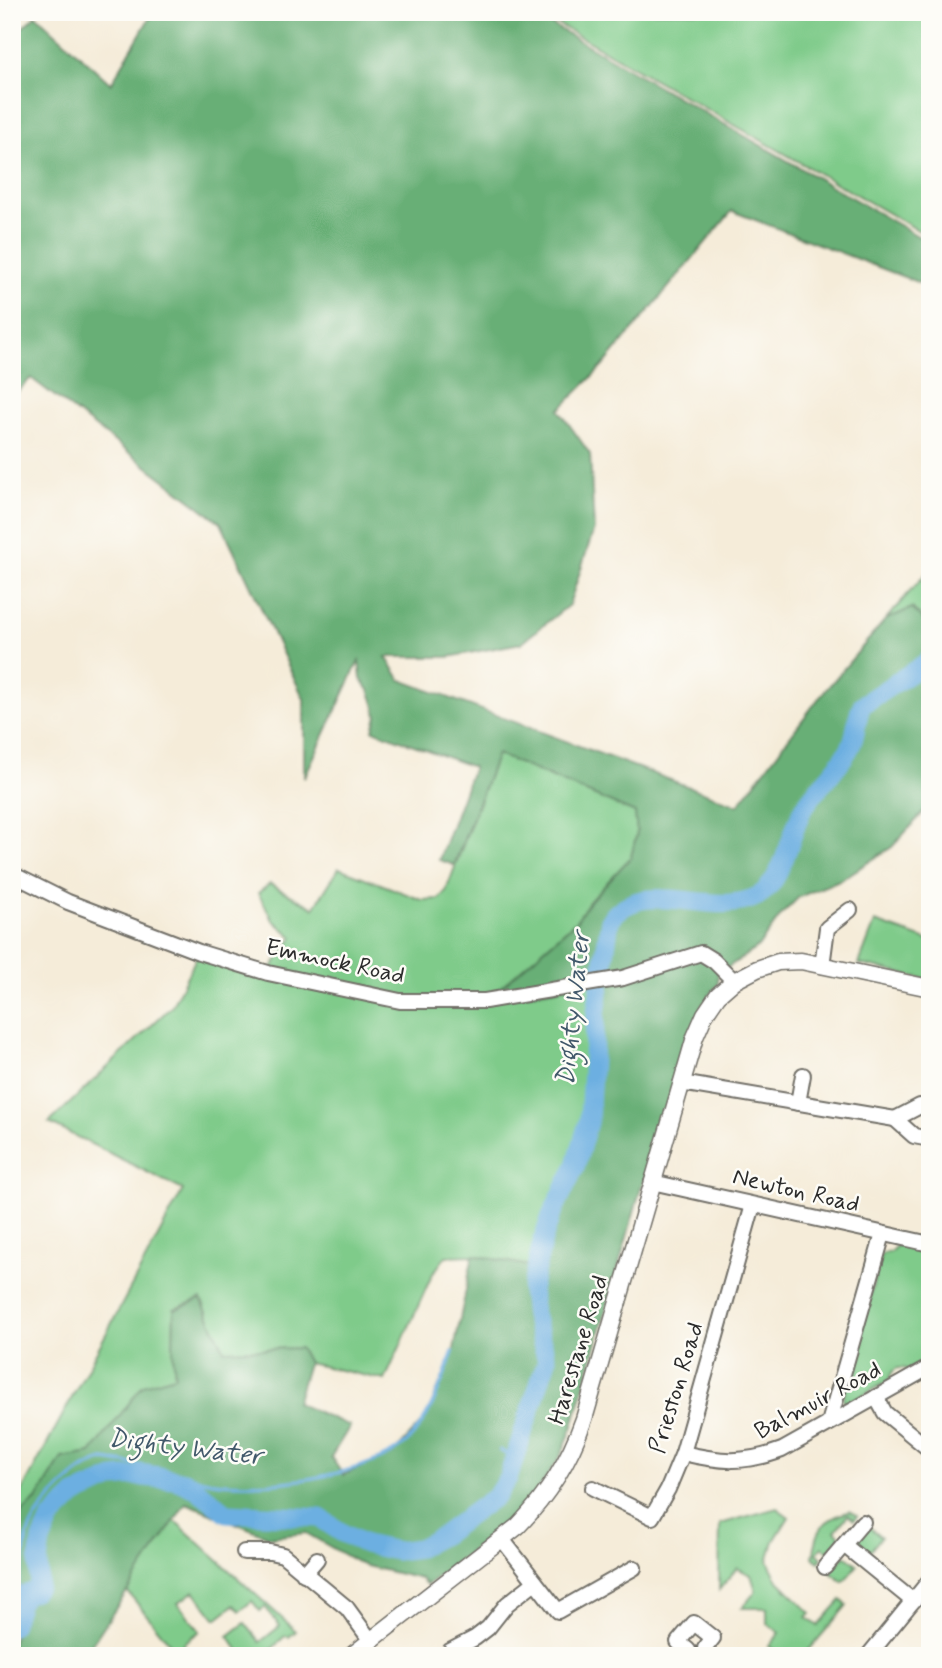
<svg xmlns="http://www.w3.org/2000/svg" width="942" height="1668" viewBox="0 0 942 1668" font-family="Mynerve,sans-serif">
<rect width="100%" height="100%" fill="#fdfcf7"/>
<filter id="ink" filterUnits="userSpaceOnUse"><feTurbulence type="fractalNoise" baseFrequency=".0143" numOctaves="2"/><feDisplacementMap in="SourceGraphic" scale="14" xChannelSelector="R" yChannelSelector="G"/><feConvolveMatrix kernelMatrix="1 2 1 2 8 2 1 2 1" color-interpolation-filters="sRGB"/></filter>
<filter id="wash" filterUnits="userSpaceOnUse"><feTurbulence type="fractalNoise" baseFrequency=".00686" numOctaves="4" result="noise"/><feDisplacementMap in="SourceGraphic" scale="28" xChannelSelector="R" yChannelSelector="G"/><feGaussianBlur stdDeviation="1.57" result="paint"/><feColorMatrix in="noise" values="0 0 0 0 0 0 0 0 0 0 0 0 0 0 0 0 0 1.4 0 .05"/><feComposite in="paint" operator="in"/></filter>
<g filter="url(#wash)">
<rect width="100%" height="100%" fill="#f5ecd9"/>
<g fill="#7fcb8a" stroke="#557b5a" stroke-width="2">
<polygon points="537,12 930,12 930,237"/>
<polygon points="930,569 930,627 912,608 885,620"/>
<polygon points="497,754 635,813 637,833 631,857 589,902 576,921 486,1000 599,981 592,1087 536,1268 473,1255 446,1256 432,1275 385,1380 308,1363 300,1348 224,1350 201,1299 174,1309 173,1352 175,1376 143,1385 91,1453 62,1459 37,1499 12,1522 15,1504 183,1190 49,1123 172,1006 199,952 268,973 293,937 273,920 258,893 270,884 314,908 339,868 422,900 439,899 446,891"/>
<polygon points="875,922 930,941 930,980 859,964"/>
<path d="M898 1244 930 1253V1358L908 1370C897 1365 891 1370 889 1381L849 1403 845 1402 843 1399 881 1254 890 1252Z"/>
<polygon points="777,1508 789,1517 774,1541 768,1561 778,1581 811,1613 807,1617 818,1626 841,1600 847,1605 804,1656 781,1656 769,1646 780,1633 767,1623 767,1608 742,1608 756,1591 751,1575 737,1568 719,1590 720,1524"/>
<path d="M850 1511 857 1516 854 1520 848 1515 835 1531 840 1536 828 1551 822 1547 817 1553 822 1558 819 1562 813 1557C819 1526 819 1522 850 1511Z"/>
<path d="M174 1520 296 1631 289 1637 285 1636C266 1653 273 1656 243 1656L228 1636 245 1623 260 1642 280 1626 265 1607 260 1611 252 1601 240 1611 234 1605 216 1619 194 1591 178 1603 200 1631 183 1644 188 1650 185 1653 187 1656H180L127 1591Z"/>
<polygon points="868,1526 881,1537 867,1555 854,1544"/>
<polygon points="845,1555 858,1565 843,1582 830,1572"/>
</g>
<polygon fill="#67af76" stroke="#496d50" stroke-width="2" points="153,12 530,12 930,243 930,287 732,211 602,367 559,410 590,454 594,529 569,605 521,643 449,657 386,657 401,680 738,805 819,698 885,620 912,608 930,627 930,805 892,847 842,879 799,897 782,914 758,947 718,974 718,984 701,1007 652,1161 641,1188 572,1429 560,1457 525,1509 427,1585 421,1579 362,1565 306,1533 270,1537 186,1503 84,1656 12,1656 12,1640 33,1592 12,1583 12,1522 37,1499 62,1458 91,1453 143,1385 175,1376 173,1352 174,1310 201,1299 224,1350 300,1348 308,1363 296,1403 350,1426 331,1457 343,1475 394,1453 426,1418 453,1354 473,1255 536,1267 592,1087 599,982 485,1001 576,921 589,902 631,857 637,833 635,813 497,754 454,865 439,860 473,767 373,730 377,716 375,706 369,690 361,679 359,661 304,778 304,699 221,523 31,378 12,397 12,37 36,15 111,84"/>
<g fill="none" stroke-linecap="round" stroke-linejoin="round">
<g stroke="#6cafe1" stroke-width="3.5">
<polyline points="500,1450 513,1459"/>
<path d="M22 1596C13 1578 20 1578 23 1561 25 1552 25 1542 28 1534 37 1508 77 1466 104 1460 130 1464 157 1467 183 1473 190 1474 196 1478 203 1480 252 1492 370 1477 407 1442 431 1418 441 1383 453 1352"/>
</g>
<path stroke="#6cafe1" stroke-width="19" d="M12 1626 22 1596 34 1591 39 1584 38 1561 41 1542 51 1519 75 1495 114 1478 134 1476 176 1480 195 1488 227 1513 320 1518 344 1534 365 1544 396 1551 419 1548 443 1535 496 1496 508 1478 547 1360 534 1315 531 1290 543 1239 551 1216 576 1165 589 1119 596 1013 610 920C644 874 712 920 758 896 783 882 790 835 802 811 815 789 835 773 848 751 857 738 855 720 862 705L930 660"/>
</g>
</g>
<g filter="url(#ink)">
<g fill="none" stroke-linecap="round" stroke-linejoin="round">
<defs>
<g id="minor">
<polyline points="12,874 68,902 199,952 268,973 400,1001 485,1001 623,978 701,953 714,961 734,981"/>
<polyline points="822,966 827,928 850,910"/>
<polyline points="681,1083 895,1119"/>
<polyline points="798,1103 803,1075"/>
<polyline points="930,1109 920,1106 895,1119 914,1136 930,1139"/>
<polyline points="652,1182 930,1244"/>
<polyline points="876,1397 885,1413 930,1450"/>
<polyline points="829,1423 883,1234"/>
<path d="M683 1453C720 1462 745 1464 782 1450L930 1367"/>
<polyline points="593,1488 652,1517 668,1489 683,1453 753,1205"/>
<polyline points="502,1539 558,1611 634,1568"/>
<polyline points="844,1545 913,1601"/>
<polyline points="244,1552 270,1552 283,1555 347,1608 371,1641"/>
<polyline points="825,1567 863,1522"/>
<polyline points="304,1574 317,1559"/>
<polyline points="688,1650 678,1642 694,1623 713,1638 705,1648"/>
<polyline points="446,1656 450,1651 475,1638 488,1628 507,1604 535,1582"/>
<polyline points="868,1656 930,1580"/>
</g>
<path id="tertiary" d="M351 1656 518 1526C549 1494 569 1461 584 1419L695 1037 705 1014 718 995 734 981 757 969 778 962 801 961 930 988"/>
</defs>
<use href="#minor" stroke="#726f68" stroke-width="18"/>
<use href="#tertiary" stroke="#726f68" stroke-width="19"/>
<use href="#minor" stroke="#fff" stroke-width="14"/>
<use href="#tertiary" stroke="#fff" stroke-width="16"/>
</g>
</g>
<g text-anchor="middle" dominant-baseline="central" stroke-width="5" stroke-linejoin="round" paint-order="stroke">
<g font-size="24" fill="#2b2b2b" stroke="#fdfcf7">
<text transform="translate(335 962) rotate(12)">Emmock Road</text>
<text transform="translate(796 1191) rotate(13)">Newton Road</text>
<text transform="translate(579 1350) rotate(-73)">Harestane Road</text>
<text transform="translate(677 1388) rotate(-73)">Prieston Road</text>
<text transform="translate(818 1401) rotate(-28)">Balmuir Road</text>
</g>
<g font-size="26" font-style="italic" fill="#42596b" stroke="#fdfcf7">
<text transform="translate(574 1009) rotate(-84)">Dighty Water</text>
<text transform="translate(185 1448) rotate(7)">Dighty Water</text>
</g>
</g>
<rect width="942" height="1668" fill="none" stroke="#fdfcf7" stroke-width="42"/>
</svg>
